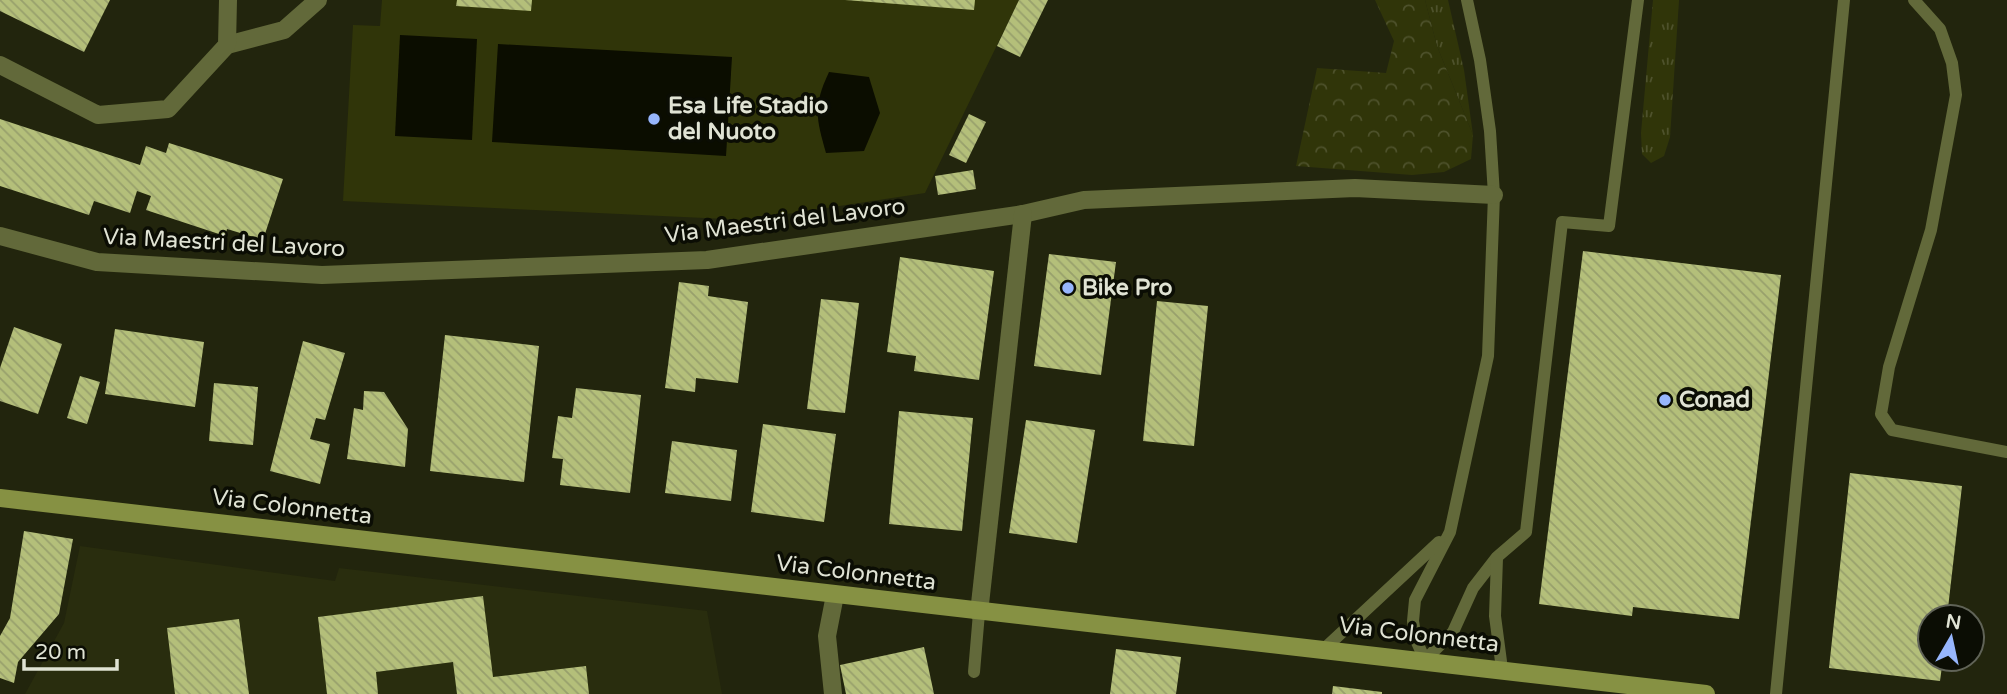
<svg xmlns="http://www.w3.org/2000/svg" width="2007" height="694" viewBox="0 0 2007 694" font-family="'Varela Round',sans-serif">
<defs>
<pattern id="grass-tufts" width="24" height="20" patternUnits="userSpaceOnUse" patternTransform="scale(1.75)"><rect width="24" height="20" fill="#303509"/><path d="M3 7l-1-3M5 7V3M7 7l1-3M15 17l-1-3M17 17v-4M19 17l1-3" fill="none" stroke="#4e522c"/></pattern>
<pattern id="forest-crowns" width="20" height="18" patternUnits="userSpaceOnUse" patternTransform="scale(1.75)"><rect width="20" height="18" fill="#303509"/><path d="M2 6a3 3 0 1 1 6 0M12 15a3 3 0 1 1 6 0" fill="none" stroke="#4e522c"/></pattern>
<pattern id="building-back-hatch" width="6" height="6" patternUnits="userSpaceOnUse" patternTransform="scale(1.75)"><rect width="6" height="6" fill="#b4bf7a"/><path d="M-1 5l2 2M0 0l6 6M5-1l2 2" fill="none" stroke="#98a06c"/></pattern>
</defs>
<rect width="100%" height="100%" fill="#22250d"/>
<polygon fill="#292d0e" points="80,546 335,581 339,568 707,611 722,694 25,694 64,623"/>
<g fill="url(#grass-tufts)">
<polygon points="1425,0 1448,0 1464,70 1473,135 1437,46"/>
<polygon points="1653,0 1679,0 1670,137 1664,156 1651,163 1642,154 1641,133"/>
</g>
<polygon fill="url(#forest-crowns)" points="1375,0 1425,0 1437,46 1473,135 1471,159 1444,172 1412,175 1296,166 1317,68 1386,73 1394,41"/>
<polygon fill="#303509" points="382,0 1019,0 925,193 747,220 343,201 353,25 380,26"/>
<g fill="#0b0d00">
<polygon points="400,35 477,39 472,140 395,136"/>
<polygon points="498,44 732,57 726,156 492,142"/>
<path d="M829 72 869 77 880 113 864 151 826 153C816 118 813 106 829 72Z"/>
</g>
<g fill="url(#building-back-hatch)">
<polygon points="0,0 110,0 84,52 0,11"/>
<polygon points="457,0 532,0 531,11 456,6"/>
<polygon points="845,0 975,0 974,10"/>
<polygon points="1019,0 1048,0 1020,57 997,46"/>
<polygon points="969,114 986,122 966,163 949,155"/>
<polygon points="0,119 140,165 146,146 166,153 169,143 283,179 263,240 227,229 225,236 146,210 151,196 137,191 130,213 94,201 89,215 0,186"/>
<polygon points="973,170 976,189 938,195 935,176"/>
<polygon points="1583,251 1781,275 1739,619 1633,607 1632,616 1539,604"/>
<polygon points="1049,254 1116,262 1101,375 1034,366"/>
<polygon points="900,257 994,271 979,380 914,371 916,356 887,352"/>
<polygon points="679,282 709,286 708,296 748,302 738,383 696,378 695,392 665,388"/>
<polygon points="821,299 859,303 845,413 807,409"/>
<polygon points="1157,301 1208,306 1194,446 1143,441"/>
<polygon points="14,327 62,344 38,414 0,401 0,368"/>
<polygon points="115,329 204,342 195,407 105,394"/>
<polygon points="445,335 539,346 524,482 430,471"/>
<polygon points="303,341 345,353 325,420 316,418 310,439 330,444 320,484 270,471"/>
<polygon points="80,376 100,382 87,424 67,418"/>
<polygon points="214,383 258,387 253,445 209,441"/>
<polygon points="576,388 641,395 630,493 560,485 563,459 552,458 558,416 572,418"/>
<polygon points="364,391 384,392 408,429 405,467 347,459 354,408 363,410"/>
<polygon points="899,411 973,418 962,531 889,524"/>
<polygon points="1026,420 1095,430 1077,543 1009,533"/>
<polygon points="763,424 836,434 824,522 751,512"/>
<polygon points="672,441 737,450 731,501 665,493"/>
<polygon points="1850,473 1962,486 1947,617 1930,617 1930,659 1943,659 1940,681 1829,668"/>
<polygon points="24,531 73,539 59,614 18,662 14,683 0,678 0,636 10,618"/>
<polygon points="483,596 493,677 586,666 589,694 457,694 453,662 376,672 378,694 327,694 318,617"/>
<polygon points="239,619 249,694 175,694 167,628"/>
<polygon points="924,647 934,694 846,694 840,665"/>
<polygon points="1116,649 1181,657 1176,694 1110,694"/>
<polygon points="1333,686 1382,692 1382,694 1332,694"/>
</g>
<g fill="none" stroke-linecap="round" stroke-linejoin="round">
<g stroke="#62693a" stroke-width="12">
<polyline points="1467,0 1480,60 1490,131 1494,195 1488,356 1450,532 1415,600 1413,621 1416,640 1425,660 1453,632 1473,588 1497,557 1526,532 1562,222 1609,226 1638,0"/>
<polyline points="1914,0 1940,29 1952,63 1956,95 1931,230 1889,367 1881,414 1892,430 2007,452"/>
<polyline points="1497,558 1495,616 1502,669"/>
<polyline points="1324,649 1439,542"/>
<polyline points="974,672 979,613"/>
<polyline points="1776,694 1844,0"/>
</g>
<g stroke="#62693a" stroke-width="18">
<polyline points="227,45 284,30 318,0"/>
<polyline points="0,65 98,115 168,109 227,45 228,0"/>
<polyline points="0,236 97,262 322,275 707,260 1023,214 1084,200 1355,188 1494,195"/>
<polyline points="979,613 1023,214"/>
<polyline points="833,694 827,636 835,595"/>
</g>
<polyline stroke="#869143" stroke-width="18" points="0,498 1706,694"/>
</g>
<g fill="#97b6fd" stroke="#0b0d04" stroke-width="2.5">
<circle cx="654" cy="119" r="7"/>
<circle cx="1068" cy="288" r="7"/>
<circle cx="1665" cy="400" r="7"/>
</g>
<g text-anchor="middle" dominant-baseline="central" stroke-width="7" stroke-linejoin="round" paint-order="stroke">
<g font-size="23" font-weight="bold" fill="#e0e3d4" stroke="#0b0d04" text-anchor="start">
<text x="668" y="106">Esa Life Stadio<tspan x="668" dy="26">del Nuoto</tspan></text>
<text x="1082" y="288">Bike Pro</text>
<text x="1679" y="400">Conad</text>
</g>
<g font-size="23" fill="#e0e3d4" stroke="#0b0d04">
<text transform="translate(785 221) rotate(-7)">Via Maestri del Lavoro</text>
<text transform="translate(224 243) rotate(3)">Via Maestri del Lavoro</text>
<text transform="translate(292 507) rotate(7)">Via Colonnetta</text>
<text transform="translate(856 573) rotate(7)">Via Colonnetta</text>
<text transform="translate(1419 635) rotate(7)">Via Colonnetta</text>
</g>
</g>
<g transform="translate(1951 638) rotate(9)"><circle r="33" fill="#0b0d04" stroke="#606357" stroke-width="2"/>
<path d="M0-5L12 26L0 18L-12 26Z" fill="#97b6fd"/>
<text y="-10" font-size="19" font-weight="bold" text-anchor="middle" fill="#e0e3d4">N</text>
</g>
<path d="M24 659v10h93v-10" fill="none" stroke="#e0e3d4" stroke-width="3.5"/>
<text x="35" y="659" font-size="21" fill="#e0e3d4" stroke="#0b0d04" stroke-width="5" paint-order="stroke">20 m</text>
</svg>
